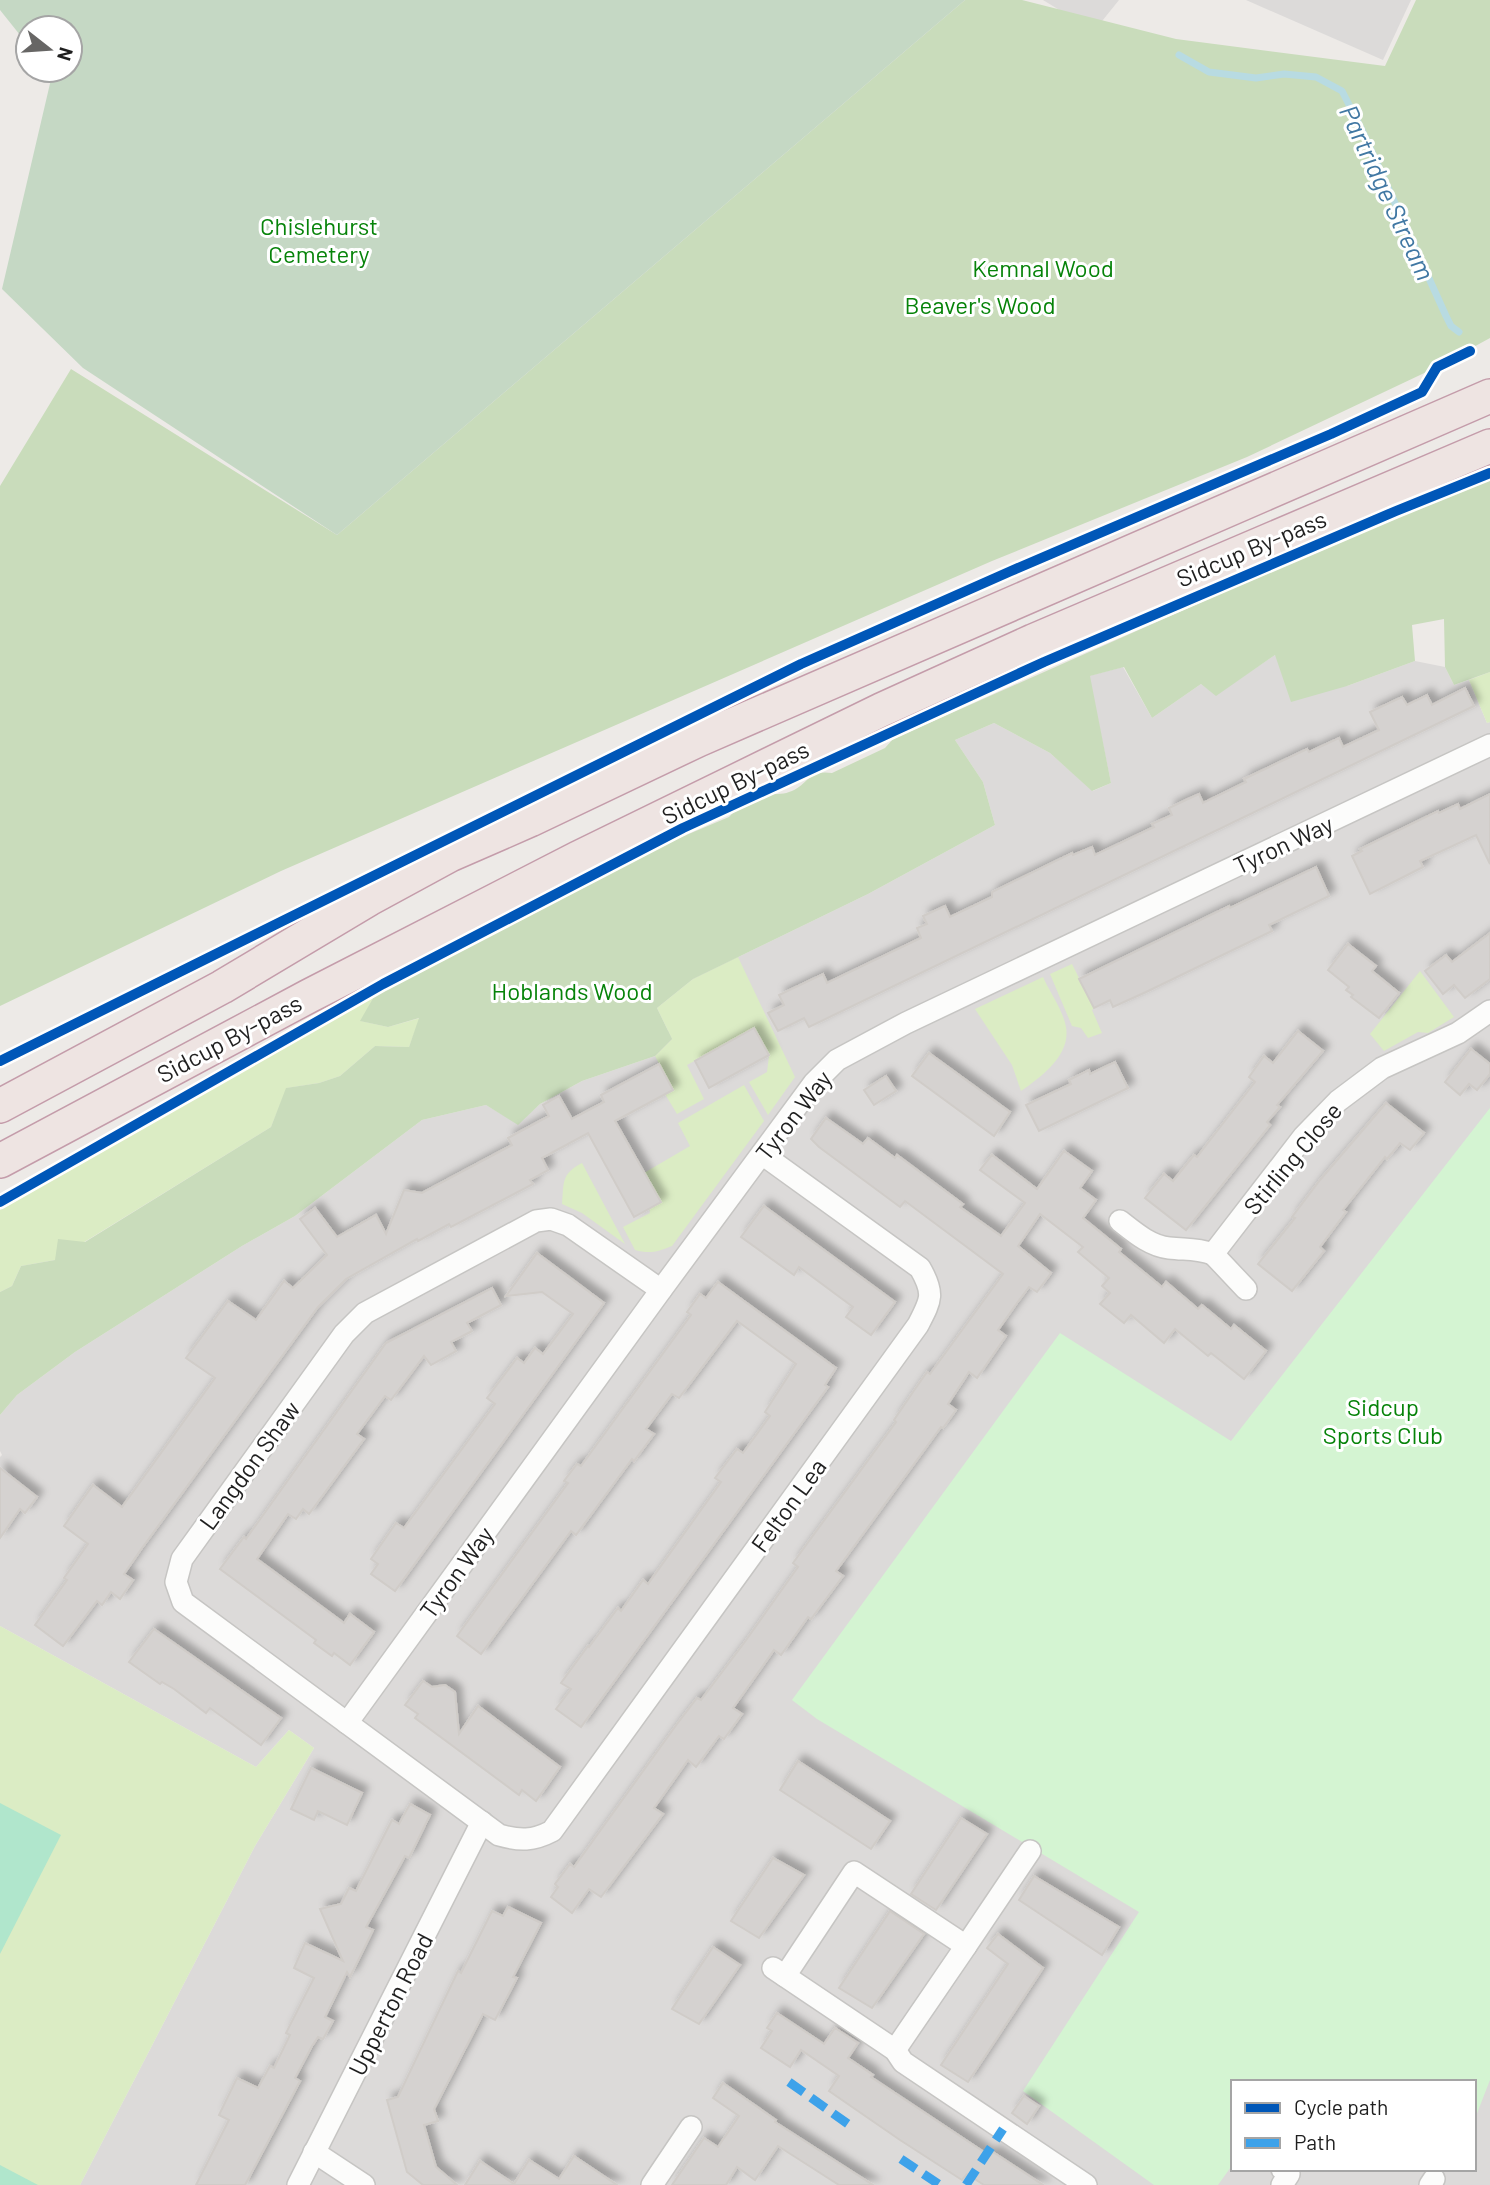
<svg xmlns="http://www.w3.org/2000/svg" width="1490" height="2185" viewBox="0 0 1490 2185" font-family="Barlow,sans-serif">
<defs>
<filter id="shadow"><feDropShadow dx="6" dy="-6" stdDeviation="3.5" flood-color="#0004"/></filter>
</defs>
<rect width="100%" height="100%" fill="#edeae7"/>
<g fill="#dcdad9" fill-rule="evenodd">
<polygon points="1043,0 1119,0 1094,31"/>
<polygon points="1246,0 1411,0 1383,60"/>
<path d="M1275 655 1347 686 1415 661 1445 667 1454 685 1469 680 1487 723 1490 722V2185H80L255 1846 314 1748 289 1730 256 1767 0 1626V1457L2 1455 0 1451V1415L17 1395 75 1352 242 1246 295 1216 422 1120 486 1105 518 1124 540 1104 582 1081 655 1056 693 979 868 894 995 825 983 782 955 740 994 723 1050 753 1093 791 1111 783 1089 676 1123 667 1152 718 1201 684 1216 695ZM1233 2082H1474V2169H1233Z"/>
</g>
<g fill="#dbecc4">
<polygon points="1490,672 1490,722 1487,723 1469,680"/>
<polygon points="738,957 795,1077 768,1115 749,1082 767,1072 769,1056 753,1029 687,1065 704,1099 677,1114 665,1094 673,1090 655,1056 672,1039 657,1008 693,979"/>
<polygon points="1072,964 1094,1008 1092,1010 1102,1033 1088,1038 1081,1028 1072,1026 1050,974"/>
<polygon points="1420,971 1454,1017 1428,1033 1418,1032 1384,1051 1370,1034"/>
<path d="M1043 977C1050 993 1063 1010 1066 1027 1071 1055 1041 1077 1021 1091L1012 1065 975 1009Z"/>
<polygon points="376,993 361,1021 388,1027 420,1018 409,1047 375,1046 340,1076 319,1083 287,1088 271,1127 55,1260 21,1266 12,1286 0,1292 0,1210 362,999"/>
<path d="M744 1085 764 1121 672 1246C658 1252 649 1254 635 1250L623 1227 650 1213 644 1173 690 1146 678 1123Z"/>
<path d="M582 1163 625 1244 582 1213 562 1204C564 1182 561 1174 582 1163Z"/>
<polygon points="0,1626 256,1767 289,1730 314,1748 255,1846 80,2185 0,2185"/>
</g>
<g fill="#c9dcbb">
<polygon points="965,0 1022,0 1176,39 1385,66 1416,0 1490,0 1490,338 1437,367 1247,457 992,561 281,871 0,1006 0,486 71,369 337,535"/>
<path d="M1490 479V672L1454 685 1445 667 1444 619 1412 625 1415 661 1347 686 1291 702 1275 655 1216 696 1201 684 1152 718 1124 667 1090 676 1111 783 1092 791 1050 753 994 723 955 740 983 782 995 825 868 894 693 979 657 1008 672 1039 655 1056 582 1081 540 1104 518 1125 486 1105 422 1120 295 1216 242 1246 75 1352 17 1395 0 1415V1292L12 1286 21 1266 55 1260 58 1239 85 1242 271 1127 286 1088 319 1083 340 1076 375 1046 409 1047 419 1018 388 1027 360 1021 376 993 646 852 729 817C738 807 752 797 767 795 774 793 782 795 789 792 808 786 807 769 832 773L885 748 893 739 1393 517Z"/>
</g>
<polygon fill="#c5d8c4" points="0,0 965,0 337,535 83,368 2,289 52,75 48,70 70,70 70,28 28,28 28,45 0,10"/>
<polygon fill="#d4f4d2" points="1490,1108 1490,2080 1474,2121 1474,2082 1233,2082 1233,2164 1218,2185 1154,2185 1023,2091 1139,1912 817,1719 792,1700 1060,1333 1231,1441"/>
<g fill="#b0e6cc">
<polygon points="0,1803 61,1835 0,1954"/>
<polygon points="0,2165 38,2185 0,2185"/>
</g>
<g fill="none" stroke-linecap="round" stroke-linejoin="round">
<polyline stroke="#b8dbe2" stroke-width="7" points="1179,55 1209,72 1256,78 1284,74 1316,77 1342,91 1362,130 1446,316 1451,326 1459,332"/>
</g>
<g fill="#d5d2d0" stroke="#d0ccc8" stroke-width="2" filter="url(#shadow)">
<polygon points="1465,688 1474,706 809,1027 804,1018 778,1031 768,1013 784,1005 779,995 823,974 827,983 921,938 917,928 927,924 923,916 945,906 950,917 992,897 992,892 1072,853 1073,855 1092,847 1095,855 1154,827 1152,824 1172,815 1169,808 1188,799 1199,794 1203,803 1246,782 1244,779 1307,749 1309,752 1339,738 1343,747 1379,730 1370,712 1402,697 1407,705 1427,695 1432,705"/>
<polygon points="1490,794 1490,864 1476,835 1420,861 1423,867 1370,894 1352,856 1362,851 1360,849 1438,811 1439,813 1458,804 1460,809"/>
<polygon points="1316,867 1329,896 1269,925 1272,931 1146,992 1113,1007 1110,1000 1094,1008 1079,979 1229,906 1230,908"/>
<polygon points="1490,933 1490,979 1465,998 1454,985 1443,994 1425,971 1446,955 1452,962"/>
<polygon points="1348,944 1376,966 1372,971 1399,993 1379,1018 1351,997 1353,995 1346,990 1349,987 1328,970"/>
<polygon points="754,1028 769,1055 709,1088 695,1061"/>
<polygon points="1298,1031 1323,1051 1277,1105 1280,1107 1267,1122 1270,1125 1186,1230 1145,1198 1164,1174 1173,1181 1194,1155 1197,1157 1255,1082 1249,1077 1264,1056 1273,1063"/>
<polygon points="1471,1049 1490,1064 1490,1074 1477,1090 1469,1084 1460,1095 1445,1082"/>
<polygon points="929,1053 1010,1112 994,1136 912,1076"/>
<polygon points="1115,1062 1128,1088 1039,1131 1026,1105 1071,1084 1069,1080 1089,1070 1090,1074"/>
<polygon points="659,1064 673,1090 615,1121 661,1202 634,1217 588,1133 542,1158 548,1170 530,1180 533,1184 451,1227 449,1224 418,1241 417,1239 346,1279 318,1307 142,1548 124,1574 133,1580 120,1599 111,1592 102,1605 97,1601 63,1646 35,1625 67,1580 64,1578 88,1544 64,1526 93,1485 122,1507 215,1378 186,1358 228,1301 256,1320 284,1281 293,1288 327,1255 300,1219 315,1208 337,1237 376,1215 386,1234 404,1190 422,1193 512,1145 508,1138 549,1116 543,1105 559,1096 572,1119 604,1102 601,1095"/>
<polygon points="886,1076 896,1091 874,1105 864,1090"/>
<polygon points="1386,1103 1424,1133 1410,1150 1400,1143 1387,1159 1385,1157 1343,1210 1346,1212 1320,1247 1324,1251 1292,1291 1258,1264 1295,1218 1292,1217 1320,1180"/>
<polygon points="826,1118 863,1144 868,1138 895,1158 897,1155 963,1204 960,1207 1001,1236 1025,1203 980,1170 992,1155 1037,1189 1064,1151 1092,1171 1080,1188 1096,1200 1083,1218 1121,1249 1119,1252 1162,1287 1166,1282 1198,1309 1202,1305 1231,1329 1234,1325 1266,1351 1244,1379 1211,1353 1208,1356 1175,1329 1164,1343 1131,1315 1124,1323 1100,1304 1110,1293 1102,1286 1109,1278 1078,1252 1083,1247 1040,1214 1018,1246 1051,1273 1037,1292 1029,1287 1017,1303 998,1330 1006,1336 977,1378 969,1372 948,1404 956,1410 943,1428 941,1427 836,1571 843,1576 811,1619 808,1617 781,1655 774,1650 733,1708 742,1714 724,1739 719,1736 696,1767 688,1760 654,1808 663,1814 601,1897 589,1889 572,1913 551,1897 558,1887 555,1884 570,1864 574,1867 677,1724 697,1698 701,1700 744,1643 798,1567 793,1563 896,1422 894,1420 913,1392 927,1372 930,1374 1003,1274 905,1201 900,1207 819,1147 811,1139"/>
<polygon points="764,1206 895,1302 871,1335 846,1317 853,1307 799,1267 794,1275 741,1237"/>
<polygon points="537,1253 604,1303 395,1591 371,1574 378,1564 371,1559 396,1523 404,1528 495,1404 487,1398 517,1358 524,1363 535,1348 543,1354 573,1314 542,1292 506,1296"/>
<polygon points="718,1282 836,1368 825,1385 828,1387 581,1727 556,1709 571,1689 561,1683 588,1646 589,1647 618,1608 621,1611 643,1580 648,1584 721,1482 715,1478 737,1449 743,1453 770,1416 765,1412 796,1364 766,1342 737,1321 679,1398 672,1394 646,1429 654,1434 634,1461 632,1459 576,1535 571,1531 481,1654 457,1636 568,1483 564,1481 577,1464 581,1466 691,1315 687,1312 700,1294 706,1298"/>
<polygon points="492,1288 501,1305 467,1323 472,1331 451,1342 456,1351 431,1365 424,1356 391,1400 385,1396 357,1434 364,1439 309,1514 303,1509 296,1519 288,1514 257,1559 344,1623 350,1614 374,1632 350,1665 334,1653 332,1656 314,1643 316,1640 220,1569 244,1537 246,1539 386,1343"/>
<polygon points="0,1468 37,1497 25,1513 20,1509 0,1538"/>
<polygon points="154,1629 281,1718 261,1745 210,1708 206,1713 174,1689 162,1682 160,1684 129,1662"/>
<polygon points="423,1681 432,1687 445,1685 455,1692 459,1734 478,1706 560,1767 536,1801 522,1790 519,1795 415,1718 418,1714 405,1705"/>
<polygon points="798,1761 890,1821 871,1849 780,1790"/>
<polygon points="311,1768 362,1793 347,1825 318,1811 314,1820 291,1809"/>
<polygon points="410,1804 430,1815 409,1858 405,1856 366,1927 373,1930 350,1977 347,1972 325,2017 333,2021 323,2039 318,2037 312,2046 295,2078 300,2081 245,2185 196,2185 229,2120 219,2115 237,2078 258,2088 270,2066 274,2068 290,2035 286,2033 314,1978 294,1968 305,1943 343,1961 320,1909 341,1904 349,1888 356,1891 392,1820 399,1824"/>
<polygon points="961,1818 987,1834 936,1910 911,1894"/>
<polygon points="773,1858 804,1875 759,1938 731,1921"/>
<polygon points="1034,1876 1119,1927 1102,1955 1019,1900"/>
<polygon points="508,1907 541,1923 513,1977 517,1978 495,2020 483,2014 434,2109 438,2121 424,2125 436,2167 457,2185 423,2185 407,2172 387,2100 398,2097 458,1971 461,1973 492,1911 503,1916"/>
<polygon points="890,1911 924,1934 872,2008 839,1988"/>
<polygon points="998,1934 1043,1968 968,2082 941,2065 1008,1964 987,1948"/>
<polygon points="713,1947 740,1965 699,2024 672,2009"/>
<polygon points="777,2013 824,2044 835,2028 858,2043 848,2058 873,2075 871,2077 990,2156 993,2152 1043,2185 984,2185 967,2174 962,2180 900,2140 829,2091 839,2076 801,2050 790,2067 761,2048 772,2031 767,2028"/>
<polygon points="723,2083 776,2120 775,2122 873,2185 839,2185 778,2146 755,2180 737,2167 726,2185 672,2185 704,2138 718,2147 739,2116 713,2098"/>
<polygon points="1024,2096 1039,2106 1027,2124 1012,2113"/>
<polygon points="574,2156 617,2185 465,2185 480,2161 514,2184 529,2160 559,2179"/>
</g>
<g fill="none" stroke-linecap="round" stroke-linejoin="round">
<defs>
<g id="minor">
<path d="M1120 1221C1134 1232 1150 1246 1169 1248 1186 1250 1195 1248 1213 1254L1304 1136 1338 1101 1382 1068 1458 1033 1490 1011"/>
<polyline points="1213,1254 1246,1289"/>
<path d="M661 1290 568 1225 551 1219 536 1221 365 1313 344 1334 182 1559 176 1582 183 1602 499 1835C520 1841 533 1841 552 1831L918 1325C931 1300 935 1294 920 1268L762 1154"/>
<polyline points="347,1723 661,1290 814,1083 837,1060 906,1023 1490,745"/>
<polyline points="773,1968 895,2050 903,2062 1086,2185"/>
<polyline points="785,1976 854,1872 966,1946 1030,1851"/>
<polyline points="895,2050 966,1946"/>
<polyline points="314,2152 364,2185"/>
<polyline points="1282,2169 1289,2174 1282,2185"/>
<polyline points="298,2185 482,1822"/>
<polyline points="652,2185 691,2127"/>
<polyline points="1430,2185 1434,2179"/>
</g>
<g id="trunk">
<polyline points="0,1106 222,987 369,899 450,855 530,820 698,740 1490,396"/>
<polyline points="0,1161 309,996 578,858 881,710 1033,641 1490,446"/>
</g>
</defs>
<use href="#minor" stroke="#c6c5c3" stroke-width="24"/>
<use href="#trunk" stroke="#c49caa" stroke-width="36"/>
<use href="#minor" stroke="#fcfcfb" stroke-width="21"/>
<use href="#trunk" stroke="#eee4e2" stroke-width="33"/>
<g stroke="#3da2ea" stroke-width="9" stroke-dasharray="18 9" stroke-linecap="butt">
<polyline points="789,2082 848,2124"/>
<polyline points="901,2159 940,2185"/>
<polyline points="966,2185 1003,2129"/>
</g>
<defs>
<g id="cycleway">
<polyline points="0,1061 801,664 1011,571 1331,434 1422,392 1437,367 1470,351"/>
<polyline points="0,1202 383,984 683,828 1044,662 1396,511 1490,473"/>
</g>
</defs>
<use href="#cycleway" stroke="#fff" stroke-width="15"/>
<use href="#cycleway" stroke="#0057b8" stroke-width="10"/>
</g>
<g text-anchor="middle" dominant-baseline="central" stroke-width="6" stroke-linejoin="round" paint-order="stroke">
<g font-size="24" fill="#068309" stroke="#fff">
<text x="319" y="225">Chislehurst<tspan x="319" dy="28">Cemetery</tspan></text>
<text x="1043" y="267">Kemnal Wood</text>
<text x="980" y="304">Beaver's Wood</text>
<text x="572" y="990">Hoblands Wood</text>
<text x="1383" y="1406">Sidcup<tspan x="1383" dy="28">Sports Club</tspan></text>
</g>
<g font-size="24" fill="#1f1f1f" stroke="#fff">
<text transform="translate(1251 548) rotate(-23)">Sidcup By-pass</text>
<text transform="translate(735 782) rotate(-26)">Sidcup By-pass</text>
<text transform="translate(1283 844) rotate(-25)">Tyron Way</text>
<text transform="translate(229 1038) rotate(-28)">Sidcup By-pass</text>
<text transform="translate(793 1115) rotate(-52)">Tyron Way</text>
<text transform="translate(1292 1158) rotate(-50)">Stirling Close</text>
<text transform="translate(249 1465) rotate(-54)">Langdon Shaw</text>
<text transform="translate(788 1505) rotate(-54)">Felton Lea</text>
<text transform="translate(456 1572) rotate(-54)">Tyron Way</text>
<text transform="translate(390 2004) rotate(-63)">Upperton Road</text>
</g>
<g font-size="26" font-style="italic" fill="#4178a3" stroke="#fff">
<text transform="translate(1388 192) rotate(65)">Partridge Stream</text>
</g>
</g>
<rect x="1231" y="2080" width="245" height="91" fill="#ffffff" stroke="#a5a5a5" stroke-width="2"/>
<rect x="1245" y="2103" width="35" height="10" fill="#0057b8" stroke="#a5a5a5" stroke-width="2"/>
<text x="1294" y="2115" font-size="21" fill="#1f1f1f">Cycle path</text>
<rect x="1245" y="2138" width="35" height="10" fill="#3da2ea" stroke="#a5a5a5" stroke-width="2"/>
<text x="1294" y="2150" font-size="21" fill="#1f1f1f">Path</text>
<g transform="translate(49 49) rotate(107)"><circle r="33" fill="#ffffff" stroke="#a5a5a5" stroke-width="2"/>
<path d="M0-5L12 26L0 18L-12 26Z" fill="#676665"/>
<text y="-10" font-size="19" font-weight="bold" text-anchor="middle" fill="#1f1f1f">N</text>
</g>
</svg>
